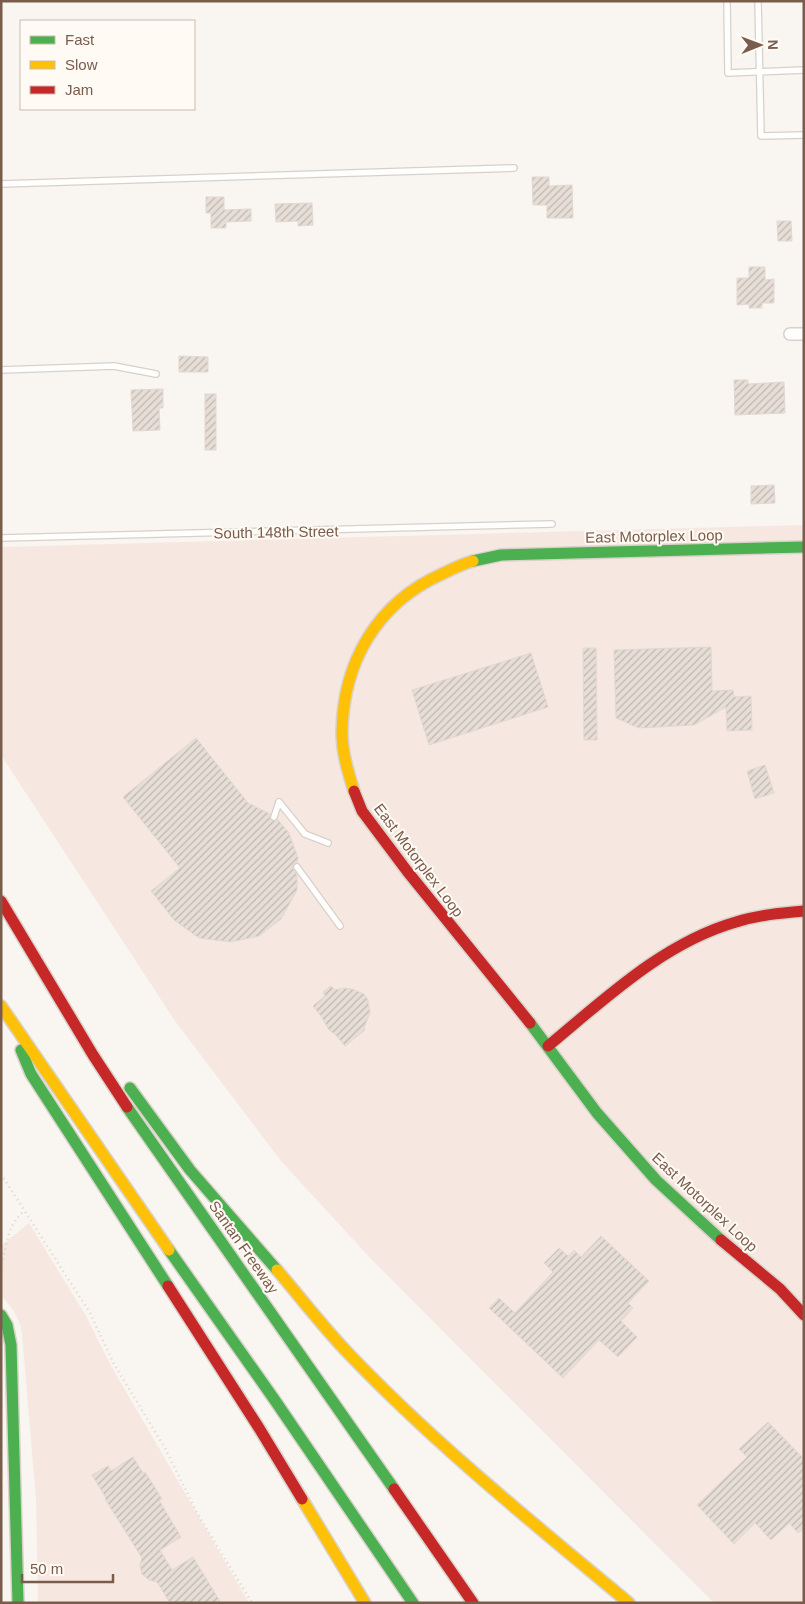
<svg xmlns="http://www.w3.org/2000/svg" width="805" height="1604" viewBox="0 0 805 1604" font-family="Helvetica,sans-serif">
<defs>
<pattern id="building-hatch" width="6" height="6" patternUnits="userSpaceOnUse" patternTransform="scale(1.25)"><rect width="6" height="6" fill="#e6ded7"/><path d="M-1 1l2-2M0 6l6-6M5 7l2-2" fill="none" stroke="#bfb7b1"/></pattern>
</defs>
<rect width="100%" height="100%" fill="#f9f5f0"/>
<g fill="#f6e8e1">
<polygon points="804,525 804,1603 714,1603 372,1260 281,1161 175,1021 1,755 1,547"/>
<polygon points="29,1223 86,1316 111,1366 249,1603 38,1603 36,1500 22,1334 20,1324 14,1311 1,1295 1,1246"/>
</g>
<g fill="url(#building-hatch)" stroke="#e2d8d2">
<polygon points="532,177 549,177 549,186 572,185 573,218 547,218 547,205 533,205"/>
<polygon points="206,197 224,197 224,210 251,209 251,221 226,222 226,228 211,228 211,213 206,213"/>
<polygon points="312,203 313,225 298,226 298,221 276,222 275,204"/>
<polygon points="777,221 791,221 792,241 778,241"/>
<polygon points="749,267 765,267 765,280 774,279 774,303 762,303 762,308 749,308 749,304 737,305 737,278 749,278"/>
<polygon points="179,356 208,357 208,372 179,372"/>
<polygon points="734,380 748,380 748,384 784,382 785,413 735,415"/>
<polygon points="163,389 163,408 159,408 160,430 133,431 131,390"/>
<rect x="205" y="394" width="11" height="56"/>
<polygon points="774,485 775,503 751,504 751,486"/>
<polygon points="711,647 712,691 733,690 734,697 751,696 752,730 727,731 726,707 694,725 639,728 616,718 614,650"/>
<polygon points="583,648 596,648 597,740 584,740"/>
<polygon points="531,653 548,707 429,745 412,690"/>
<polygon points="196,738 248,803 270,814 270,818 272,821 278,820 289,833 298,858 297,862 294,864 292,867 297,875 297,890 281,919 259,936 231,942 199,938 174,920 151,891 180,868 123,797"/>
<polygon points="765,765 774,793 755,799 747,771"/>
<polygon points="331,986 335,990 344,988 352,989 364,994 368,1000 370,1013 364,1028 365,1030 345,1046 335,1034 329,1030 321,1016 313,1006 325,996 323,992"/>
<polygon points="601,1236 649,1281 628,1303 633,1308 621,1321 637,1337 618,1357 599,1340 563,1378 489,1308 499,1298 515,1313 553,1272 544,1263 559,1248 568,1256 574,1250 581,1257"/>
<polygon points="768,1422 804,1459 804,1528 798,1533 789,1523 771,1540 755,1523 734,1544 697,1505 747,1457 739,1449"/>
<polygon points="133,1457 143,1473 145,1472 162,1499 159,1500 181,1537 160,1550 172,1570 193,1557 221,1603 170,1603 157,1582 149,1580 142,1574 140,1565 142,1558 105,1499 106,1498 92,1475 108,1466 111,1471"/>
</g>
<g fill="none" stroke-linecap="round" stroke-linejoin="round">
<defs>
<g id="lane">
<polyline points="727,1 728,73 804,70"/>
<polyline points="758,1 761,136 804,135"/>
<polyline points="1,184 514,168"/>
<polyline points="1,370 114,366 156,374"/>
<polyline points="1,538 552,524"/>
<polyline points="279,802 305,834 328,843"/>
<polyline points="274,817 279,802"/>
<polyline points="297,867 340,926"/>
</g>
<polyline id="street" points="790,334 804,334"/>
<g id="fast">
<polyline points="473,561 501,555 804,547"/>
<polyline points="530,1023 597,1113 656,1180 721,1240"/>
<polyline points="21,1050 31,1074 168,1286"/>
<polyline points="130,1088 190,1170 277,1270"/>
<polyline points="127,1107 394,1489"/>
<polyline points="169,1250 274,1399 413,1603"/>
<polyline points="1,1315 7,1325 11,1345 18,1603"/>
</g>
<g id="slow">
<path d="M354 791C348 772 342 753 342 732 343 662 377 603 442 574 452 569 462 564 473 561"/>
<polyline points="1,1006 169,1250"/>
<path d="M277 1270C301 1298 323 1327 349 1354 435 1444 533 1523 629 1603"/>
<polyline points="302,1499 365,1603"/>
</g>
<g id="jam">
<polyline points="354,791 362,811 407,871 530,1023"/>
<polyline points="1,901 93,1055 127,1107"/>
<path d="M548 1046C605 999 663 943 736 922 758 915 781 913 804 911"/>
<polyline points="721,1240 780,1289 804,1315"/>
<polyline points="168,1286 259,1428 302,1499"/>
<polyline points="394,1489 473,1603"/>
</g>
</defs>
<use href="#lane" stroke="#d7d1cb" stroke-width="8"/>
<use href="#street" stroke="#d7d1cb" stroke-width="14"/>
<use href="#fast" stroke="#d9d2cb" stroke-width="14"/>
<use href="#slow" stroke="#d9d2cb" stroke-width="14"/>
<use href="#jam" stroke="#d9d2cb" stroke-width="14"/>
<g stroke="#dcd5d0" stroke-width="2.5" stroke-dasharray="1 4" stroke-linecap="butt">
<polyline points="1,1174 90,1313 114,1364 165,1448 197,1513 252,1603"/>
<path d="M1 1269C6 1250 7 1222 25 1211"/>
</g>
<use href="#lane" stroke="#fefefd" stroke-width="5.5"/>
<use href="#street" stroke="#fefefd" stroke-width="11"/>
<use href="#fast" stroke="#4caf50" stroke-width="11"/>
<use href="#slow" stroke="#ffc107" stroke-width="11"/>
<use href="#jam" stroke="#c62828" stroke-width="11"/>
</g>
<g text-anchor="middle" dominant-baseline="central" stroke-width="4" stroke-linejoin="round" paint-order="stroke">
<g font-size="15" fill="#7a5c4d" stroke="#fffaf3">
<text transform="translate(276 532) rotate(-1)">South 148th Street</text>
<text transform="translate(654 536) rotate(-1)">East Motorplex Loop</text>
<text transform="translate(419 860) rotate(53)">East Motorplex Loop</text>
<text transform="translate(705 1202) rotate(43)">East Motorplex Loop</text>
<text transform="translate(244 1247) rotate(55)">Santan Freeway</text>
</g>
</g>
<rect width="805" height="1604" fill="none" stroke="#7a5c4d" stroke-width="5"/>
<rect x="20" y="20" width="175" height="90" fill="#fffaf3" stroke="#cabbb1"/>
<rect x="30" y="36" width="25" height="8" fill="#4caf50" stroke="#cabbb1"/>
<text x="65" y="45" font-size="15" fill="#7a5c4d">Fast</text>
<rect x="30" y="61" width="25" height="8" fill="#ffc107" stroke="#cabbb1"/>
<text x="65" y="70" font-size="15" fill="#7a5c4d">Slow</text>
<rect x="30" y="86" width="25" height="8" fill="#c62828" stroke="#cabbb1"/>
<text x="65" y="95" font-size="15" fill="#7a5c4d">Jam</text>
<g transform="translate(760 45) rotate(89)" stroke="#fffaf3" stroke-width="4" paint-order="stroke">
<path d="M0-4L9 19L0 12L-9 19Z" fill="#7a5c4d"/>
<text y="-8" font-size="14" font-weight="bold" text-anchor="middle" fill="#7a5c4d">N</text>
</g>
<path d="M22 1574v8h91v-8" fill="none" stroke="#7a5c4d" stroke-width="2.5"/>
<text x="30" y="1574" font-size="15" fill="#7a5c4d" stroke="#fffaf3" stroke-width="4" paint-order="stroke">50 m</text>
</svg>
